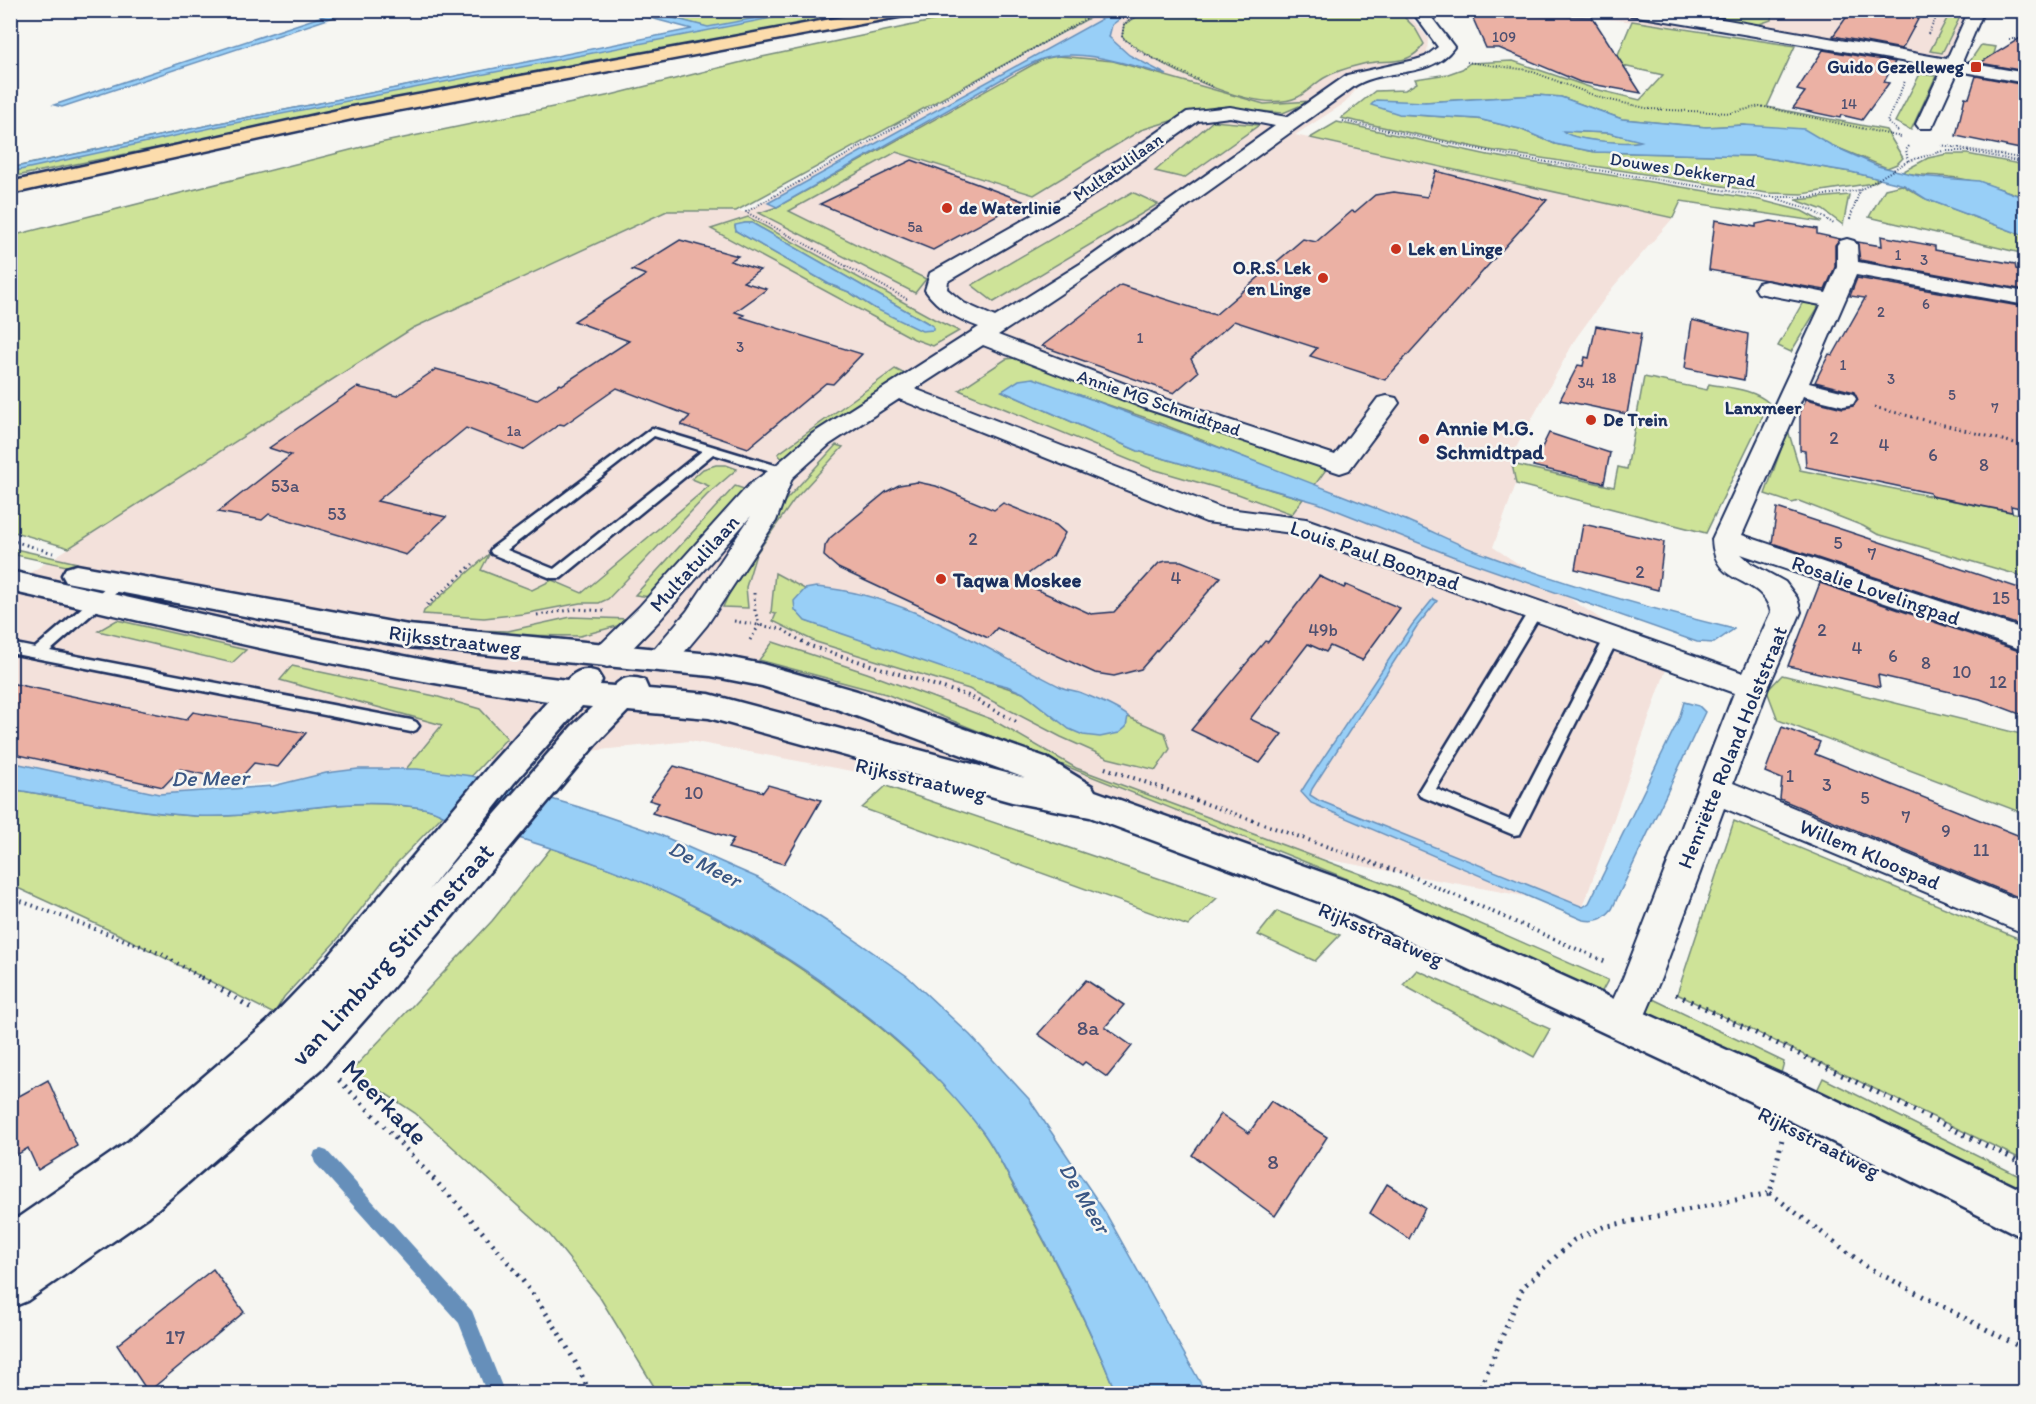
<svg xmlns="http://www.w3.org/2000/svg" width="2036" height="1404" viewBox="0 0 2036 1404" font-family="Itim,sans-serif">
<rect width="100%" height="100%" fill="#f6f6f2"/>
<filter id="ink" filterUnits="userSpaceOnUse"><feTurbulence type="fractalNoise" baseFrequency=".0167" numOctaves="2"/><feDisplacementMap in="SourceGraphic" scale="12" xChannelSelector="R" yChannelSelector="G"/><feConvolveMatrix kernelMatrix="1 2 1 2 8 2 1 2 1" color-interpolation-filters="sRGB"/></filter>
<g filter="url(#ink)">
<g fill="#f3e1db">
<polygon points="1103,11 1406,11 1428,38 1427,54 1363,81 1345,103 1295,135 1673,218 1613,287 1576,338 1511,457 1516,484 1493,547 1668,664 1583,907 690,741 159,794 11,762 11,585 413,328 668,211 746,212"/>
<polygon points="1535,11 1972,11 1943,70 1726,32"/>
</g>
<g fill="#cee398" stroke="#74897b" stroke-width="1.5" fill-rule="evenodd">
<polygon points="984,10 1102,11 736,211 667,211 413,328 69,548 11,531 11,236 370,145 611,95 762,57"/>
<polygon points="646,11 892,11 756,37 595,60 11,177 10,168 214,124 706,27"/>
<path d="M1398 11 1415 28 1424 44C1408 68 1387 58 1363 64 1350 67 1336 71 1324 78 1315 83 1308 92 1298 97 1255 117 1155 64 1122 37L1124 24 1147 11Z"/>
<polygon points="1651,11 1772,11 1771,20 1751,27"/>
<polygon points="1951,11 1963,11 1942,53 1930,51"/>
<polygon points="1632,21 1795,46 1767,107 1886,130 1903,158 1897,164 1887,168 1831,145 1744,125 1706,127 1622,119 1561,97 1536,95 1425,102 1399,114 1478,119 1520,129 1555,144 1595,152 1755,156 1851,172 1880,179 1873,183 1802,194 1767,193 1489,150 1341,118 1375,91 1405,90 1417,83 1415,79 1448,74 1462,69 1470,63 1513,61 1595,89 1640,100 1663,75 1614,64"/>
<polygon points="1981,45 1996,47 1991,64 2025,72 2025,75 1968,64"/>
<polygon points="1058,56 1113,61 1264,104 1311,101 1283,113 1217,107 1141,130 1034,195 896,152 789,211 926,279 915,293 759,213 777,207 1043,59"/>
<polygon points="1920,74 1936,76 1911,130 1895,122"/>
<polygon points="1213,121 1259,125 1184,178 1155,171"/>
<polygon points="1337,122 1488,155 1760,200 1802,211 1822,222 1681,201 1673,218 1310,138"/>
<path d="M1562 131 1609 133 1643 141C1626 145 1575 141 1562 131Z"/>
<path d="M1947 154H1967L2025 165V198C2005 189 1971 179 1949 177 1933 175 1918 176 1902 172L1928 158Z"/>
<polygon points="1902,185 1924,198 2025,236 2025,254 1869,217 1885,189"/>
<polygon points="1132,192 1158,204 994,302 972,285"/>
<polygon points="1849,195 1843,225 1823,210 1796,200"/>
<path d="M748 217 934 319 959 331 933 346 914 339 711 229ZM745 223H752L933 326 874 308 849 292 829 284 736 231 735 226Z"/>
<polygon points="1803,302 1819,306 1791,352 1778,346"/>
<polygon points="1015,358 1072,380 1292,456 1326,468 1325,471 1314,486 1155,421 1033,379 1002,391 1138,451 1303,499 1292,514 1238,494 1149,468 959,390 1006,359"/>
<polygon points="895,369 905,374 783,460 778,454"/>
<path d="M1644 377 1707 390 1709 384C1730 388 1753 389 1769 403L1706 533 1516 484 1512 464 1614 487 1618 467 1627 469Z"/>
<polygon points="1788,430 1800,470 2025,515 2025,577 1877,534 1863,526 1799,501 1792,503 1765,494"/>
<polygon points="836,445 843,447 794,500 756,554 746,587 748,608 723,607 747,554 784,502"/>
<polygon points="716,465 726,465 737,469 707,495 608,599 599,603 580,603 523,614 484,618 423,614 424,611 490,553 481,570 532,590 552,580 582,593 709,486 692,479 703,469"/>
<polygon points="735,486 747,490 650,597 635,595"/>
<polygon points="11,548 77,563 80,569 11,554"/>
<polygon points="775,573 805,589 796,610 806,621 1023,693 1067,727 1128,717 1165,733 1170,749 1156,770 1108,758 1061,737 969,689 816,642 773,621 776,614 771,613"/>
<polygon points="571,617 629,619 617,626 580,636 490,635 400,628 369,619 470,630 508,631"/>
<polygon points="117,620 246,650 232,663 98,631"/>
<polygon points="773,642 867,673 991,719 1076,768 1401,889 1608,980 1601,993 1370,888 886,694 759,660"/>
<polygon points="292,666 435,696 480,709 507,738 470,778 406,769 442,725 280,680"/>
<polygon points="1782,675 2025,735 2025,814 1778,720 1767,691"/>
<polygon points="886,786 1217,898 1188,926 862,808"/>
<path d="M10 789C72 799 133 812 195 816 264 819 330 798 399 805 415 807 429 807 443 815L397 863 336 941 284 997 274 1014 120 935 11 885Z"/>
<polygon points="1734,821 2025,941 2025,1161 1677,994"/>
<path d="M551 848C583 860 617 870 649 884 741 927 828 980 904 1048 933 1074 963 1102 984 1134 998 1154 1008 1177 1020 1198 1056 1261 1089 1326 1116 1393H658L599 1296 549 1234 415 1113 351 1071 492 921Z"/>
<polygon points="1277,911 1340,935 1315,961 1258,935"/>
<polygon points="1417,970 1550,1029 1534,1057 1403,985"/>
<polygon points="1653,999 1784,1062 1779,1081 1646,1014"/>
<polygon points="1823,1078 2025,1179 2025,1204 1812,1101"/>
</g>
<g fill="#98cff7" stroke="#668fba" stroke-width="1.5" fill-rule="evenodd">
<polygon points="338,11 352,11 62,107 54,105"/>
<polygon points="624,11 646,11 708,27 793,11 807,11 220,126 11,172 11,168 214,124 692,29"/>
<path d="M1116 11H1130L1112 25 1109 37 1129 55 1167 75C1128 65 1082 47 1042 59 1033 62 1025 67 1016 71L777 207 768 203Z"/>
<path d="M1536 95 1561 97 1622 119 1706 127 1744 125 1804 129 1831 145 1878 166 1919 176 1979 181 2025 198V236L1926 199 1904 185 1851 172 1755 156 1595 152 1555 144 1520 129 1478 119 1399 114 1371 105 1376 100 1425 102ZM1563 131 1609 133 1641 141C1628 145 1571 140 1563 131Z"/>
<polygon points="745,223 752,223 933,326 933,330 922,331 874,308 849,292 829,284 736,231 735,225"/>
<path d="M1033 378C1156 422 1277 470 1398 517 1424 527 1448 540 1473 550 1557 582 1646 608 1734 629L1714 643 1697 642 1452 556 1318 503 1138 451 1002 391 1019 380Z"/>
<path d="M816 587C906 594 983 648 1061 687 1067 690 1073 690 1079 692 1096 699 1113 705 1128 716L1126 727 1119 733 1100 737 1083 735 1069 729 1023 693 1007 686 963 675 805 621 795 610 794 601 805 589Z"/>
<path d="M1433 599 1437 601 1417 626 1312 789 1310 795 1318 800 1583 907 1589 903 1679 719 1684 702 1699 706 1705 712 1612 909C1603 920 1596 922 1583 920L1311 803 1301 792 1306 784 1412 625Z"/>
<path d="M10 762 159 794 273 786 326 773 358 769H417L472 776 579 807 658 834 758 878 842 931 907 976 970 1035 1029 1099 1105 1212 1206 1393H1116C1089 1325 1056 1260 1020 1196 1007 1175 997 1151 982 1131 900 1024 769 937 647 884 581 855 511 836 443 815 429 807 415 807 399 805 330 798 264 819 195 816 133 812 72 799 11 789Z"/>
</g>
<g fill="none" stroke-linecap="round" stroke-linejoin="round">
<polygon fill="#668fba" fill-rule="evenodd" points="321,1149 327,1151 472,1311 505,1394 487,1394 459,1323 315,1163 313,1157 315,1151"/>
</g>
<g fill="#ebb1a4" stroke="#1b2f5e" stroke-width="1.5">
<polygon points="1858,10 1923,10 1902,49 1833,36 1848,15"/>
<polygon points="1471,14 1592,17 1641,93 1580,82 1499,48 1486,48"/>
<polygon points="2025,35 2025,71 1980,63"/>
<polygon points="1823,50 1895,62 1884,82 1889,83 1862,120 1841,115 1840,118 1793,108 1805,92 1797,90"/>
<polygon points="1976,76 2025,85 2025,150 1956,136 1965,97 1969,98"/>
<polygon points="912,160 1023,201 933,250 820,204"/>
<polygon points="1436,171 1547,200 1385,380 1310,356 1317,348 1234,321 1191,359 1198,372 1174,393 1042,346 1121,285 1215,315 1303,239 1316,242 1352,211 1355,212 1375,195 1394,192 1427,197"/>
<polygon points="1715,220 1756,227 1756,224 1771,221 1817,229 1817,234 1840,239 1835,245 1835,267 1825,290 1709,270"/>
<polygon points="1881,236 1935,246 1935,250 2015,264 2016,269 2025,271 2025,290 1860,260 1857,242 1882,246"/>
<polygon points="680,240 738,256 730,261 760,270 743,282 767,289 735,312 744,315 741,317 862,354 833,384 826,383 748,448 681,425 690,416 617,388 564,425 560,424 523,450 466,428 377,501 446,517 406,555 269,514 262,520 218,512 291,455 269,448 357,387 397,396 436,369 491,384 536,400 560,384 562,385 629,341 574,321 646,275 632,270"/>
<polygon points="1857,278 2025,307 2025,509 2011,506 2012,512 1931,496 1930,493 1806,467 1805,451 1800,450 1800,413 1806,399 1843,408 1853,406 1858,400 1854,392 1815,382 1829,354 1833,355 1865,298 1850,296"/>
<polygon points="1692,320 1748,334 1744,380 1685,368"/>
<polygon points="1596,326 1641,334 1627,414 1560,400 1578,365 1583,366 1585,357 1589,358"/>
<polygon points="1549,433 1610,453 1604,483 1533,466"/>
<polygon points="917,482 936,486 994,510 1003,503 1056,525 1065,533 1053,556 1018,581 1091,614 1114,612 1159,563 1166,561 1181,561 1221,577 1141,669 1114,676 1095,673 997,628 988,638 838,568 824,556 825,546 830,538 886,492 899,485"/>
<polygon points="1777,508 2025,590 2025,627 1772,543"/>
<polygon points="1583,524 1664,542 1658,590 1575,569"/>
<polygon points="1319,576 1344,588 1346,585 1400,608 1362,660 1330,646 1326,652 1308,644 1250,719 1282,734 1260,763 1191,730 1265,641 1268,642"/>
<polygon points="1820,583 2025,653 2025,716 1980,699 1878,675 1880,687 1788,666"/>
<polygon points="10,683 186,720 193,712 306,733 278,767 254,763 237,782 180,769 163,787 10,753"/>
<polygon points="1782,727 1820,742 1815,754 2025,838 2025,900 1780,799 1782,779 1765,772"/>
<polygon points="674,766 763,792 768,785 821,800 784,864 728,848 734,839 652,813 659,803 649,800"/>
<polygon points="1086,980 1124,1005 1105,1027 1132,1046 1107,1077 1085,1062 1082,1065 1038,1034"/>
<polygon points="48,1080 77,1146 38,1170 28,1148 10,1159 10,1101"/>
<polygon points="1271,1101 1327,1137 1275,1216 1192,1155 1221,1114 1249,1133"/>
<polygon points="1387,1184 1425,1208 1409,1239 1370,1213"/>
<polygon points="213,1269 244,1312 148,1392 117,1345"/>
</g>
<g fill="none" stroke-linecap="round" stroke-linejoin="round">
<defs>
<g id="lane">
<path d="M652 428 788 469 790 472 784 476 713 454 561 578H551L492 554 490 551 492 548ZM654 436 702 451 554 569 507 550Z"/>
<polygon points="119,579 126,583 124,586 50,651 411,720 416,722 419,726 416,730 411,732 10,653 10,643 35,648 114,580"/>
<polygon points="1536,605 1543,610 1436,789 1510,820 1605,637 1612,632 1619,637 1520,834 1514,835 1420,796 1418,792 1531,607"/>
</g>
<g id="street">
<path d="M1411 10H1426L1454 47C1430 81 1383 66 1352 88 1235 172 1119 257 998 335L1162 398 1335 455 1378 398 1387 396 1396 398 1399 403 1349 470 1340 473 1331 470 1144 408 983 345 915 389 1221 508 1306 519 1743 673 1771 612C1761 573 1714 590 1712 539L1821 305 1758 293 1755 288 1758 283 1766 281 1826 293 1837 267V245L1840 241 1847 239 1854 241 1857 245 1858 262 2026 292V305L1856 275 1809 383 1853 394 1856 399 1853 404 1844 406 1803 396 1742 535 2026 630V651L1741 554 1752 564 1785 582 1797 598 1801 612 1768 688 1733 783 2026 903V934L1724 808 1661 978 1637 1034 1623 1039 1609 1034 1603 1022 1623 978 1734 693 1292 533 1206 522 899 399 830 444 792 478 776 521 707 625 671 668 660 671 649 668 645 660 687 611 751 516 659 621 618 663 607 667 596 663 592 656 596 649 639 607 749 485 775 466 812 434 979 327C958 319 938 309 925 290L930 273 1066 196 1187 112 1230 107 1287 117 1347 75 1415 60 1425 57 1438 47ZM1230 117 1275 126 1080 264 995 317 964 303 947 289 948 281 1080 204 1198 121Z"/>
<polygon points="1624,10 1666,10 1694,14 1947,59 1969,10 1984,10 1962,62 2026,73 2026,83 1958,71 1934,124 1931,128 1919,128 1916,124 1942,68 1631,15"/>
</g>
<path id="secondary" d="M77 565 408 625 711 654 762 664 857 691 1045 757 1092 786 1095 791 1377 892 1809 1087 2026 1192V1239L1779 1115 1351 914 1090 817 1012 802 709 718 628 711 596 744 391 990 321 1069 148 1217 27 1301 10 1308V1223L129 1141 267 1022 320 967 490 765 548 701C366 676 189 632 10 591V571L276 631 455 666 567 680C577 670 584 668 597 672L602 680 600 685 614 686C623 677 631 676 644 680L648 689 709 694 1025 778 834 708 762 686 711 676 408 647 66 582 62 575 66 568ZM582 706 592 707 572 726 429 890 514 783Z"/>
<polygon id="primary" points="880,10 917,10 909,15 352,119 10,194 10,182 352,107"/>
</defs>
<use href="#lane" stroke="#1b2f5e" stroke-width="5"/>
<use href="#street" stroke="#1b2f5e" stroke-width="4"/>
<use href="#secondary" stroke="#1b2f5e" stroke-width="5"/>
<use href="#primary" stroke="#1b2f5e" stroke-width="5"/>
<g stroke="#1b2f5e" stroke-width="2" stroke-dasharray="1 2" stroke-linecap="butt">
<polyline points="1147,10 1124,24 1122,37 1140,52 1213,87"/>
<polyline points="1577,10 1605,13"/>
<polyline points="1928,34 1940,10"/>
<polyline points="2009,39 2026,39"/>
<polyline points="1467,62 1528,70 1601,98 1650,109 1731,113 1760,106 1901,137"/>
<polyline points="1343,121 1516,157 1766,197 1812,197 1860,190 1908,161 1943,151 1968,151 2026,163"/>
<polyline points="1898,131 1887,122 1905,81"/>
<polyline points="1941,145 2026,159"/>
<polyline points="1908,161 1906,150 1910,145"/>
<polyline points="1778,199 1812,210 1834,224"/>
<polyline points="1850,219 1860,190"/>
<polyline points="907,299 746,212 1101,10"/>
</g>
<g stroke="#1b2f5e" stroke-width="3" stroke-dasharray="1.5 4" stroke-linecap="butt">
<polyline points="1874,407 2026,446"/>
<polyline points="10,540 53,553"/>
<polyline points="754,593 755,612 760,624"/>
<polyline points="427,605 473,564"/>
<polyline points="537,615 577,609 604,611"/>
<polyline points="734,621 782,629 804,643"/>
<polyline points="750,640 760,624"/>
</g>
<g stroke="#1b2f5e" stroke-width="4" stroke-dasharray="1.5 4.5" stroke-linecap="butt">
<polyline points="802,641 810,646 969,696 1018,723"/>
<polyline points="1105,768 1416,878 1606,962"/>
<polyline points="10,897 162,954 203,979"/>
</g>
<g stroke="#1b2f5e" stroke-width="5" stroke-dasharray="2 6" stroke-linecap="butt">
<polyline points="201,977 253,1009"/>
<polyline points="1676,994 2026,1165"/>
<path d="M339 1080C375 1116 409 1153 444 1190 502 1252 557 1315 590 1394"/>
<polyline points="1770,1193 1867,1267 2026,1350"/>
<polyline points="1478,1394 1523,1287 1574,1240 1603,1227 1770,1193 1782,1139"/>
</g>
<use href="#lane" fill="#f6f6f2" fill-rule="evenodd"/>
<use href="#street" fill="#f6f6f2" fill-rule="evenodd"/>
<use href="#secondary" fill="#f6f6f2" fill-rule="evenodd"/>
<use href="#primary" fill="#fcdcac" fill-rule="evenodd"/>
</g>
</g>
<g fill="#c8321e" stroke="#f6f6f2" stroke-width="2">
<rect x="1970" y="61" width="12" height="12" rx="3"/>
<circle cx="947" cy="208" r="6"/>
<circle cx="1396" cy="249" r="6"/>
<circle cx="1323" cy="278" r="6"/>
<circle cx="1591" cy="420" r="6"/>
<circle cx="1424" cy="439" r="6"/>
<circle cx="941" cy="579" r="6"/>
</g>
<g text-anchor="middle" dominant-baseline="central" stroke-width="5" stroke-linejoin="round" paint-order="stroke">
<g font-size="15" fill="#4f5070">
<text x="1504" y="37">109</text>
<text x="1849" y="104">14</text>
<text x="915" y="227">5a</text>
<text x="1898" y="255">1</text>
<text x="1924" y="260">3</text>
<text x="1926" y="304">6</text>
<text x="1881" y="312">2</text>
<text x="1140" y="338">1</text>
<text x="740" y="347">3</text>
<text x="1843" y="365">1</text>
<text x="1609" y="378">18</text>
<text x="1891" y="379">3</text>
<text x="1586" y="383">34</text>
<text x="1952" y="395">5</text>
<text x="1995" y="408">7</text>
<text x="514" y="431">1a</text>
</g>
<g font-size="18" font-weight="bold" fill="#1b2f5e" stroke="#f6f6f2" text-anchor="start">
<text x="1964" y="67" text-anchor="end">Guido Gezelleweg</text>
<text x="959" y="208">de Waterlinie</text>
<text x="1408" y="249">Lek en Linge</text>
<text x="1311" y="268" text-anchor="end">O.R.S. Lek<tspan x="1311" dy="21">en Linge</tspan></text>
<text x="1603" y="420">De Trein</text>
</g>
<g font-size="18" fill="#1b2f5e" stroke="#f6f6f2">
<text transform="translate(1118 167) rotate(-35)">Multatulilaan</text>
<text transform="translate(1683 170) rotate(9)">Douwes Dekkerpad</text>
<text transform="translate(1159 403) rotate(19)">Annie MG Schmidtpad</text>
</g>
<g font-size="18" font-weight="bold" fill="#1b2f5e" stroke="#f6f6f2">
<text x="1763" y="408">Lanxmeer</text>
</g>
<g font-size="18" fill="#4f5070">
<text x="1834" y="438">2</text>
<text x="1884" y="445">4</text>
<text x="1933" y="455">6</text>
<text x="1984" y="465">8</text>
<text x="285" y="486">53a</text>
<text x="337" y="514">53</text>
<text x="973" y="539">2</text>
<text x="1838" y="543">5</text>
<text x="1872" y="554">7</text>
<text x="1640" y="572">2</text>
<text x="1176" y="578">4</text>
<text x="2001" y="598">15</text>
<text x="1323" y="630">49b</text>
<text x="1822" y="630">2</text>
<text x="1857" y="648">4</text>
<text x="1893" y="656">6</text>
<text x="1926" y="663">8</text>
<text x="1962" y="672">10</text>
<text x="1998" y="682">12</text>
<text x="1790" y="776">1</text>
<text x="1827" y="785">3</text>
<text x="694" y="793">10</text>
<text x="1865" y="798">5</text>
<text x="1906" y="817">7</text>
<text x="1946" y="831">9</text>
<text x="1981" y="850">11</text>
</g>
<g font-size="21" font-weight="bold" fill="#1b2f5e" stroke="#f6f6f2" text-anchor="start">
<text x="1436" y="427">Annie M.G.<tspan x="1436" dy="24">Schmidtpad</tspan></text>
<text x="953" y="579">Taqwa Moskee</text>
</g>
<g font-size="21" fill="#1b2f5e" stroke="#f6f6f2">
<text transform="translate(1375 555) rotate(19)">Louis Paul Boonpad</text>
<text transform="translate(694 563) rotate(-48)">Multatulilaan</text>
<text transform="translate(1876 590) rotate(19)">Rosalie Lovelingpad</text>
<text transform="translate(455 640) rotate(7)">Rijksstraatweg</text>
<text transform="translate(1732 747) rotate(-68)">Henriëtte Roland Holststraat</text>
<text transform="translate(921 779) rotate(13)">Rijksstraatweg</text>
<text transform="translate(1870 854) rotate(23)">Willem Kloospad</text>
<text transform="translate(1381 934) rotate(23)">Rijksstraatweg</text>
<text transform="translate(1819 1142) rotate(27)">Rijksstraatweg</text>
</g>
<g font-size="21" fill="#4f5070">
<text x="1088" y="1027">8a</text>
<text x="1273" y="1161">8</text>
<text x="175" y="1336">17</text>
</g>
<g font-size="22" font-style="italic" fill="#3a5784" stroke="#f6f6f2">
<text transform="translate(210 778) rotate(-1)">De Meer</text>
<text transform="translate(705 864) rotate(27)">De Meer</text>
<text transform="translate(1085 1198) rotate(59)">De Meer</text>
</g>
<g font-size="26" fill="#1b2f5e" stroke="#f6f6f2">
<text transform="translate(392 954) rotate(-48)">van Limburg Stirumstraat</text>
<text transform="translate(385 1102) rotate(45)">Meerkade</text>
</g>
</g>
<rect width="2036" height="1404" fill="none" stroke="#f6f6f2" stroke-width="36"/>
<rect x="18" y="18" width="2000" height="1368" fill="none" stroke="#1b2f5e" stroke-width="2" filter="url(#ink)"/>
</svg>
